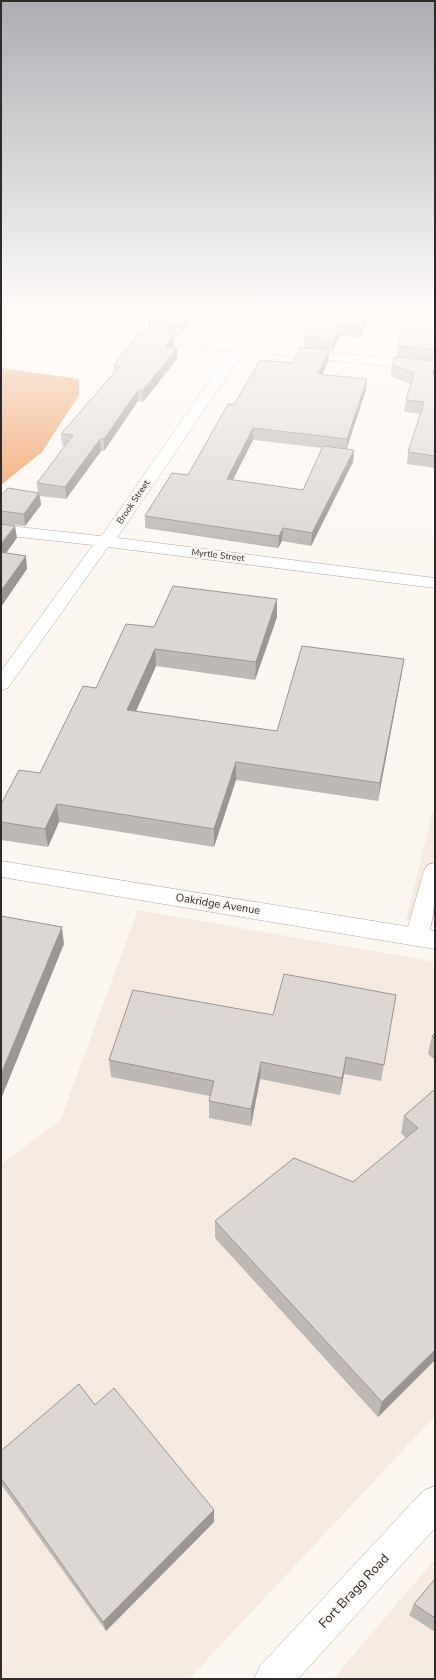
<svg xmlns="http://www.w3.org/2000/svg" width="436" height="1680" viewBox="0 0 436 1680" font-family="'Nunito Sans',sans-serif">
<rect width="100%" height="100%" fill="#fcf6f1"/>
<g fill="#f6e9e0">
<polygon points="435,802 435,925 406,920"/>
<polygon points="138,910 435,962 435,1416 189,1679 1,1679 1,1164 60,1121"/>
<polygon points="435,1559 435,1679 333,1679"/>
</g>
<polygon fill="#ee9c5d" points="1,368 79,379 79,395 42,452 1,485"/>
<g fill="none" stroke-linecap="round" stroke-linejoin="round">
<defs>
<g id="street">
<path d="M22 316H34L31 321 236 342 253 316H265L248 344 435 363V371L244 351 117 538 435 578V588L108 547 8 688 1 690V671L93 545 1 535V525L100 536 105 531 231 350 25 328C19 337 12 347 1 350V339L8 333Z"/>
<path d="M435 863C435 890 436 919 425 943L417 946 409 943 405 937 424 871 427 865Z"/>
</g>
<polygon id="secondary" points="1,861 435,931 435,949 1,877"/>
<polygon id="primary" points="435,1486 435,1528 298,1679 254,1679 260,1666 423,1491"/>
</defs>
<use href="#street" stroke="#afa9a5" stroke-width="1"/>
<use href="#secondary" stroke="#afa9a5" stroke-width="1"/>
<use href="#primary" stroke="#afa9a5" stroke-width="1"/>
<use href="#street" fill="#fff" fill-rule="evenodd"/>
<use href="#secondary" fill="#fff" fill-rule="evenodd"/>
<use href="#primary" fill="#fff" fill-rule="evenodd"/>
</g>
<g fill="#beb9b5" fill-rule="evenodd">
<polygon points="194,316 181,335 148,332 148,321"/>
<path d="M315 316H369L360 338 339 336 333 351H329L328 361 322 374 366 390 346 449 354 450 353 462 311 546 282 541 278 548 145 528V516L188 475 234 405 293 363 304 348 305 337ZM253 440 322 448 303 490 233 480Z"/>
<polygon points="435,325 435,371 434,375 435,375 435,468 407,464 408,452 421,414 404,412 406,400 410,384 391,376 392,365 397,357 398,346"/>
<polygon points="174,345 173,347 177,359 143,402 138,401 104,451 101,451 66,499 40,496 41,505 25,526 1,524 1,496 38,492 37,483 65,446 62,446 61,434 114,372 114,365"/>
<polygon points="277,617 255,680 156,666 136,711 277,731 404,659 401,677 378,801 236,780 214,847 59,822 48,847 1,840 1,804 40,773 96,688 154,627"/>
<polygon points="396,995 381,1081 344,1074 340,1095 260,1079 251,1126 209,1118 209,1101 210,1096 111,1077 109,1060 273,1015"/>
<polygon points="435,1033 435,1060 428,1054 432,1036"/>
<polygon points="435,1089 435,1360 378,1417 215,1238 215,1221 353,1182 406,1138 401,1133 404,1116"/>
<polygon points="95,1405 214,1522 106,1631 1,1484 1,1451"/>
<polygon points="435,1579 435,1632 409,1615 414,1604"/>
</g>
<g fill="#9b9694">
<polygon points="187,316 194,316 181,335 181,324"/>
<polygon points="365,316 369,316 360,338 361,327"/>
<polygon points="340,325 339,336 333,351 333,340"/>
<polygon points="174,334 174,345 165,358 165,347"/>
<polygon points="177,348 177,359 143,402 143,390"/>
<polygon points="329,350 328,361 318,385 318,374"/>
<polygon points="435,366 435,372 431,387 432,375"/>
<polygon points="367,379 366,390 346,451 347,439"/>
<polygon points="138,390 138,401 104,451 104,439"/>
<polygon points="253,428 253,440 227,491 227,479"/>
<polygon points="100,439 101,451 66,499 65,487"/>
<polygon points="354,450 353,462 311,546 312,533"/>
<polygon points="39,493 41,505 25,526 24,514"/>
<polygon points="15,526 17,538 1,560 1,544"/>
<polygon points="283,528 282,541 278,548 279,536"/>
<polygon points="26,556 27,569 1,607 1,591"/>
<polygon points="277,599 277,617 255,680 256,662"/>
<polygon points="155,649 156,666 129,727 127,710"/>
<polygon points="404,659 401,677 378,801 380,783"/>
<polygon points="236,762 236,780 214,847 214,829"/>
<polygon points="57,804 59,822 48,847 45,829"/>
<polygon points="62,927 64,944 1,1099 1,1074"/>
<polygon points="346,1057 344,1074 340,1095 342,1078"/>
<polygon points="261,1062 260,1079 251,1126 251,1109"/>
<polygon points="435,1350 435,1360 378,1417 382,1402"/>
<polygon points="214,1510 214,1522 106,1631 103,1622"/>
</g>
<g fill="#ddd7d3" stroke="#9b9694">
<polygon points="152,316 187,316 181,324 148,321"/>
<polygon points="315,316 365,316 361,327 340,325 333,340 305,337"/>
<polygon points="405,322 435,325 435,350 398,346"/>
<polygon points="140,331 174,334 165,347 177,348 143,390 138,390 104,439 100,439 65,487 37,483 73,435 61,434 120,366 114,365"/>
<polygon points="300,347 329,350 318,374 367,379 347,439 253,428 227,479 303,490 323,446 354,450 312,533 283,528 279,536 145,516 172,473 188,475 228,404 234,405 260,360 293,363"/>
<polygon points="395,357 435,361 435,366 432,375 435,375 435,456 408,452 424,402 406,400 414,373 392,365"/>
<polygon points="8,488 39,493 24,514 1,511 1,496"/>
<polygon points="1,524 15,526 1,544"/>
<polygon points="1,552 26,556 1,591"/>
<polygon points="173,586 277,599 256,662 155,649 127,710 277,731 302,646 404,659 380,783 236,762 214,829 57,804 45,829 1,822 1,804 19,770 40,773 83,686 96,688 126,624 154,627"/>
<polygon points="1,916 62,927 1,1074"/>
<polygon points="284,974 396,995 384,1065 346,1057 342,1078 261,1062 251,1109 209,1101 214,1081 109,1060 133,990 273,1015"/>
<polygon points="435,1033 435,1038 432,1036"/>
<polygon points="435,1089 435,1350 382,1402 215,1221 294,1158 353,1182 418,1128 404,1116"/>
<polygon points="79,1384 95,1405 114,1388 214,1510 103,1622 1,1478 1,1451"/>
<polygon points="435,1579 435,1618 414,1604"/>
</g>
<linearGradient id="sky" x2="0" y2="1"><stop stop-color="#adadb3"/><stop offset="0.57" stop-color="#fefbf9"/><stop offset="1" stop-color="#fefbf9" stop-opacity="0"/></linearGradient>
<rect width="436" height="551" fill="url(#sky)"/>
<g text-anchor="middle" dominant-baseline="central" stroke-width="4" stroke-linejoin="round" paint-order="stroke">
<g font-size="9" fill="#2e2b2a" stroke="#fcf6f1">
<text transform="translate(133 502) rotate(-56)">Brook Street</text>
<text transform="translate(218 555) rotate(7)">Myrtle Street</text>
</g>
<g font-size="11" fill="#2e2b2a" stroke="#fcf6f1">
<text transform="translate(218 904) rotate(9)">Oakridge Avenue</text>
</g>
<g font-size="13" fill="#2e2b2a" stroke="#fcf6f1">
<text transform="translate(354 1591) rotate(-47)">Fort Bragg Road</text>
</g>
</g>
<rect width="436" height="1680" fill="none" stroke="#2e2b2a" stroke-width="4"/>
</svg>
